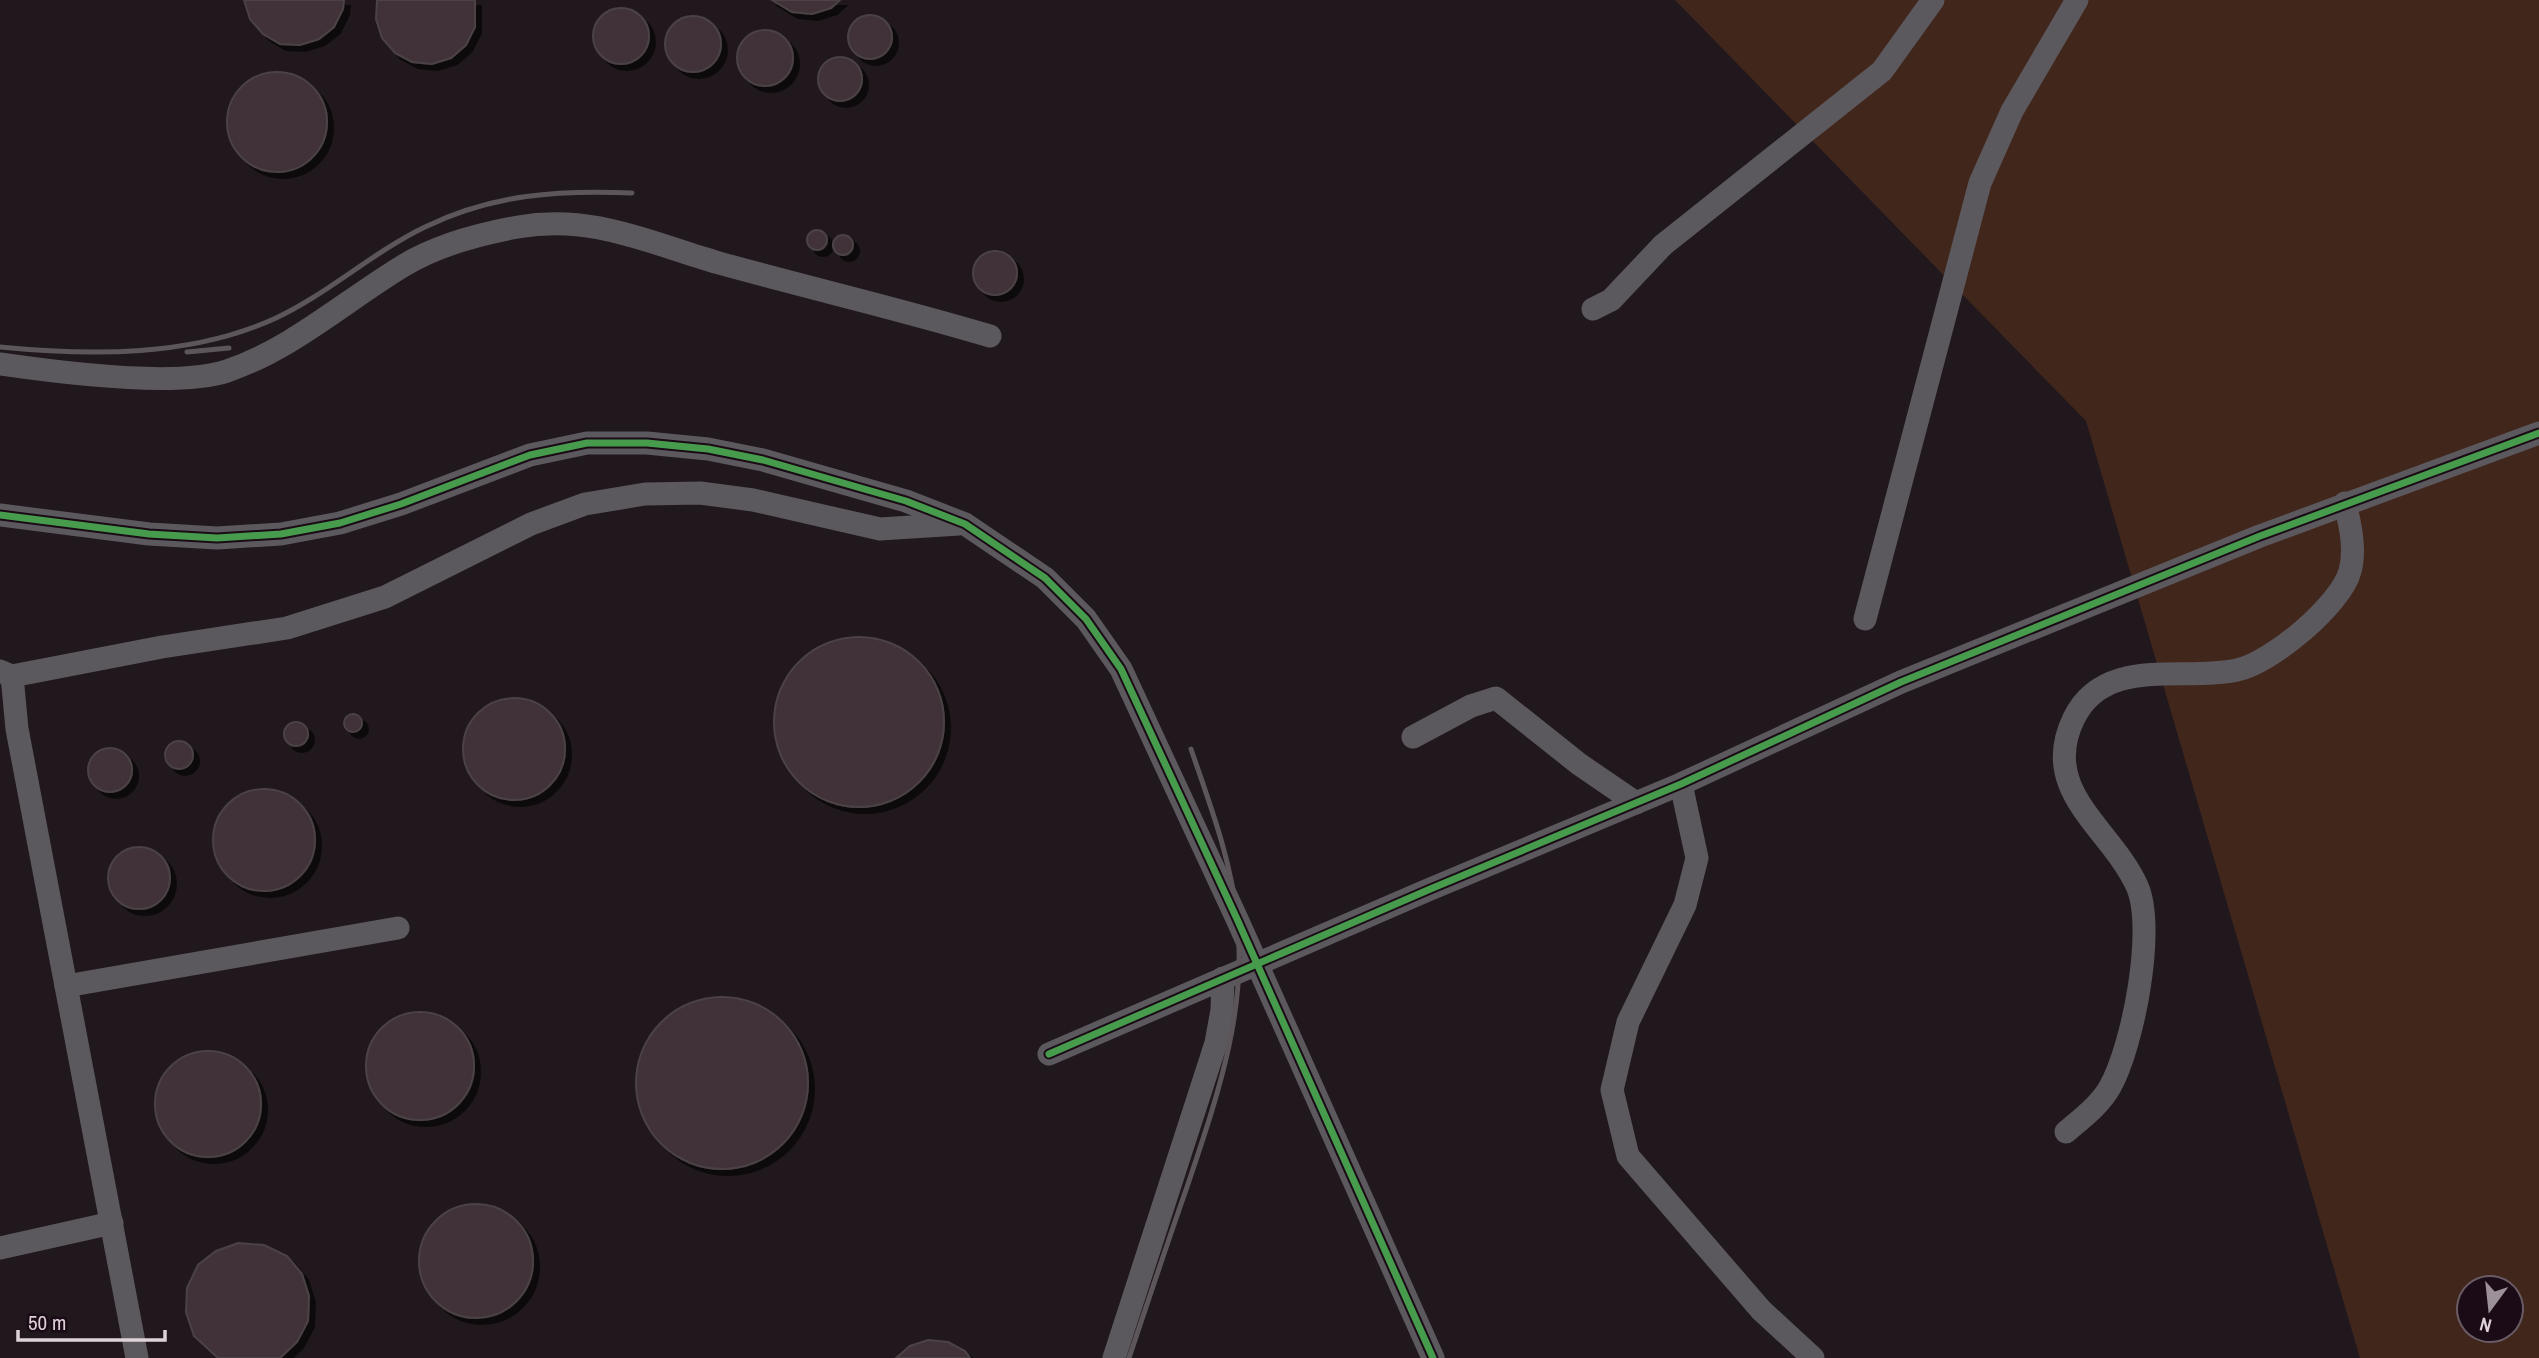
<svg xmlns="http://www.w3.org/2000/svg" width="2539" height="1358" viewBox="0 0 2539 1358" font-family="'Archivo Narrow',sans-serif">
<defs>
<filter id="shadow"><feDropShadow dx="6" dy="6" stdDeviation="0" flood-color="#0009"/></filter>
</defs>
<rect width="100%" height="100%" fill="#21181e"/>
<path fill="#41261c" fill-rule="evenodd" d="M1675 0H2539V1358H2360L2086 421ZM2469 1288H2511V1330H2469Z"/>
<g fill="#3f3337" stroke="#4b4245" stroke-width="2" filter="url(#shadow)">
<polygon points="244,0 344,0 343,9 334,27 319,39 300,45 280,44 263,34 250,19"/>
<polygon points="377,0 475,0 475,27 466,45 451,58 432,64 412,62 395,53 382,38 376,19"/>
<polygon points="772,0 840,0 831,8 812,14 792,12"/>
<circle cx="621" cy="36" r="28"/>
<circle cx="870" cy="37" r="22"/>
<circle cx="693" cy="44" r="28"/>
<circle cx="765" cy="58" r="28"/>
<circle cx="840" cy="79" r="22"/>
<circle cx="277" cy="122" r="50"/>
<circle cx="817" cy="240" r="10"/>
<circle cx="843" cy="245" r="10"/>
<circle cx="995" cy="273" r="22"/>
<circle cx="859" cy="722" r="85"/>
<circle cx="514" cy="749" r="51"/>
<circle cx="353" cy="723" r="9"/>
<circle cx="296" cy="734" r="12"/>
<circle cx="179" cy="755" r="14"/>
<circle cx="110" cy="770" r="22"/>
<circle cx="264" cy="840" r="51"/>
<circle cx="139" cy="878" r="31"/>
<circle cx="722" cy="1083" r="86"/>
<circle cx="420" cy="1066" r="54"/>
<circle cx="208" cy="1104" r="53"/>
<circle cx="476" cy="1261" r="57"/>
<polygon points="238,1243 264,1245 287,1256 302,1274 309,1296 308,1321 297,1342 280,1358 218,1358 194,1336 186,1312 187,1288 198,1265 216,1251"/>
<polygon points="928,1340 948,1342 965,1351 970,1358 896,1358 910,1346"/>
</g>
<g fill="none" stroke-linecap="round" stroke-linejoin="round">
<g stroke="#5c595e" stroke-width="23">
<polyline points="1593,309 1611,300 1663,245 1882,71 1933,0"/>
<path d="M0 364C55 372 176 388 227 371 292 349 345 301 403 266 437 245 479 234 518 227 593 214 649 243 719 263 809 288 900 309 990 336"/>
<polyline points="0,515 149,534 217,538 281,534 340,523 401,504 530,455 587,443 647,443 708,449 763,460 906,501 965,524 1045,578 1086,619 1121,669 1237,919 1433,1358"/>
<polyline points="1865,619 1980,183 2012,111 2077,0"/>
<polyline points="0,671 12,676 162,647 287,628 385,597 531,524 585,504 645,494 700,493 753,500 880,529 959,524"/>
<polyline points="12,676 17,729 137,1358"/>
<polyline points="1413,737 1471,706 1496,698 1579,764 1636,803"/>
<polyline points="1681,784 1697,858 1685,905 1628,1022 1612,1090 1628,1156 1761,1310 1813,1358"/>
<polyline points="66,986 398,928"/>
<polyline points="1049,1054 1428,890 1681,784 1901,682 2260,536 2539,433"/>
<path d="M2066 1132C2081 1119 2100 1105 2110 1087 2133 1046 2156 928 2137 886 2111 828 2038 791 2074 718 2105 655 2183 682 2237 670 2271 663 2341 605 2350 571 2356 549 2350 524 2345 503"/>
<polyline points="0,1248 112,1223"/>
<polyline points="1114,1358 1216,1043 1222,1010 1223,978"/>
</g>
<g stroke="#5c555a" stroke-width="5">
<path d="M0 347C91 356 192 357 276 318 329 293 373 252 425 227 493 194 558 190 632 193"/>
<polyline points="187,352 229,348"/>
<path d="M1129 1358C1148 1301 1167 1244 1187 1187 1216 1100 1248 1011 1237 918 1231 859 1210 805 1191 749"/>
</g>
<defs>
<g id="cycleway">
<polyline points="0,515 149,534 217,538 281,534 340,523 401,504 530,455 587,443 647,443 708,449 763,460 906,501 965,524 1045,578 1086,619 1121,669 1237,919 1433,1358"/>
<polyline points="1049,1054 1428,890 1681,784 1901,682 2260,536 2539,433"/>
</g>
</defs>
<use href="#cycleway" stroke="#1b0b16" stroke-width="11"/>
<use href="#cycleway" stroke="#469c4c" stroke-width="7"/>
</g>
<g transform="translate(2490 1309) rotate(195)"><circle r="33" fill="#1b0b16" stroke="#695b64" stroke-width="2"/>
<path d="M0-5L12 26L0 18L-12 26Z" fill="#9c9198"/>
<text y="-10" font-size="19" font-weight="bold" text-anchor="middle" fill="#ded2d9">N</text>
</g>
<path d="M18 1330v10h147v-10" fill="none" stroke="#ded2d9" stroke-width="3.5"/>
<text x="28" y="1330" font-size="21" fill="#ded2d9" stroke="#1b0b16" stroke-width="5" paint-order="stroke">50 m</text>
</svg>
